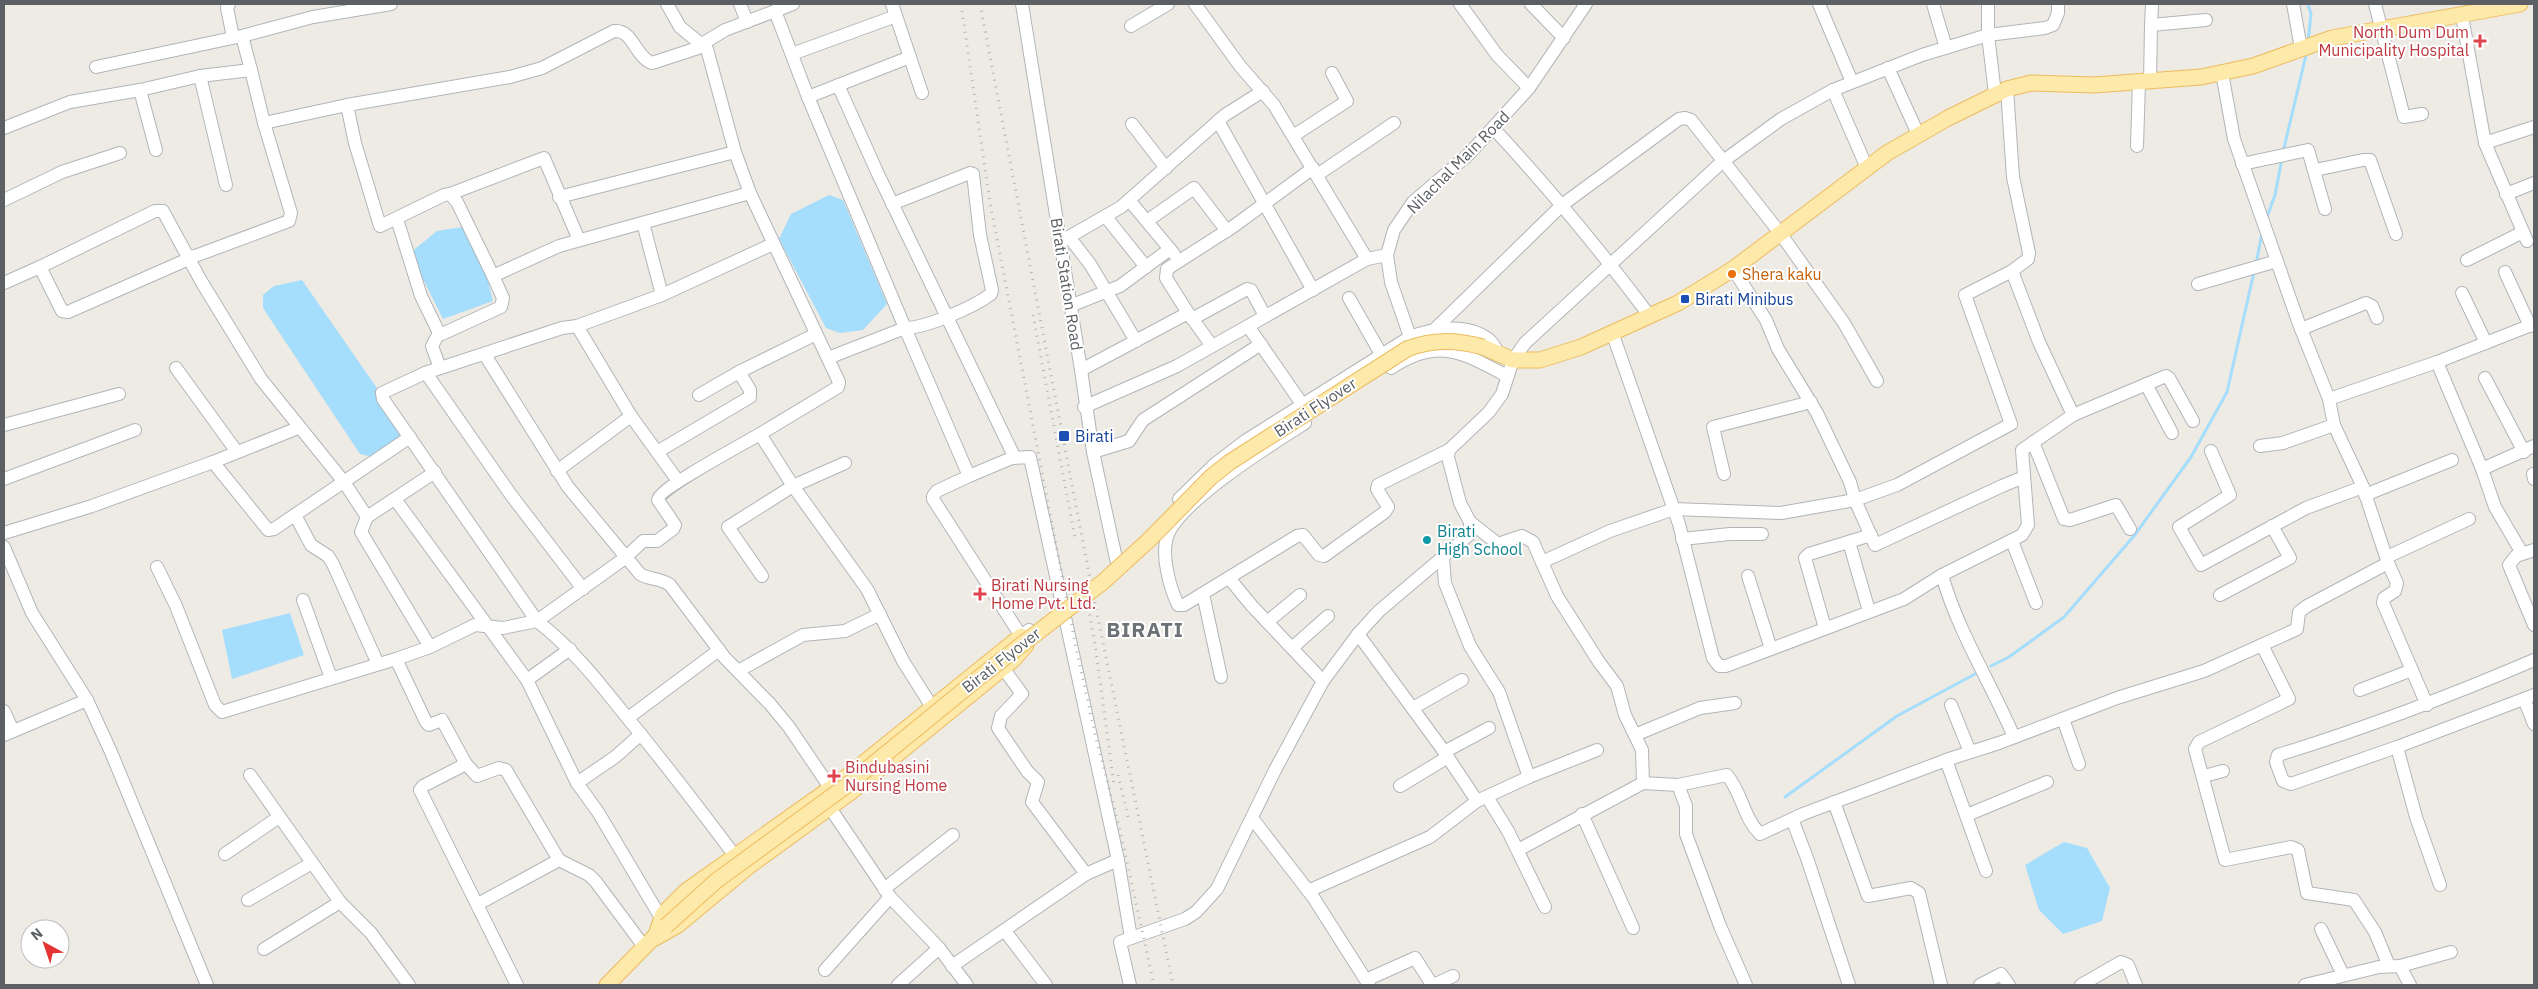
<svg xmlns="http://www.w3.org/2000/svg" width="2538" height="989" viewBox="0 0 2538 989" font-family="'IBM Plex Sans',sans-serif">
<rect width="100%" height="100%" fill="#eeebe4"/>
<g fill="#a5ddfc">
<polygon points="829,195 843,200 887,304 863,330 840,333 826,328 779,239 791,214"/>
<polygon points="468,226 477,238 493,301 443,319 410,253 437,231"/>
<polygon points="302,280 406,430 397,440 372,457 360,454 263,308 263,295 274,286"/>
<polygon points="290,613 304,655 232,679 222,630"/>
<polygon points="2064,842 2087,848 2110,888 2102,921 2063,934 2039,910 2025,865"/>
</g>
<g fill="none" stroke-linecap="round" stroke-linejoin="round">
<g stroke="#a5ddfc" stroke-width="3">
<polyline points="2308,43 2311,14 2308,4"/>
<polyline points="2283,152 2307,51"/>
<polyline points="2267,217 2275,195 2282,158"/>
<polyline points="2256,264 2262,233"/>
<polyline points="1991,666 2009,657 2064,617 2134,536 2191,457 2227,392 2254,272"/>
<polyline points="1785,797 1897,716 1975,674"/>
</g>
<defs>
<g id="minor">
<polyline points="229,4 227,8 233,37"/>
<polyline points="667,4 680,27 707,49 735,152 750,193 839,382 838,387 760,434 793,486 867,589 903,661 932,707"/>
<polyline points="740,4 747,22"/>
<polyline points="892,4 922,93"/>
<polyline points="1022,4 1081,370 1093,452 1117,563"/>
<polyline points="1195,4 1240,66 1274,105 1367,259"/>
<polyline points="1460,4 1497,55 1529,88"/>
<polyline points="1531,4 1564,38"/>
<polyline points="1819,4 1852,82"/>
<polyline points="1933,4 1946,48"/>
<polyline points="1988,4 1988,35 2045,28 2053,25 2058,13 2058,4"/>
<polyline points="2152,4 2151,25 2206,20"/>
<polyline points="2293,4 2301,48"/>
<polyline points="2375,4 2404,117 2422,114"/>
<polyline points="775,11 793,4"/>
<polyline points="2462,16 2485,143 2527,241"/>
<polyline points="1131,26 1168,4"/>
<polyline points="242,36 313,17 391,4"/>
<path d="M702 44 725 30 775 11 808 97 905 328C926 328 974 307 991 294L992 290 980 235 973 174 970 173 892 204"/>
<polyline points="792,54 896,16"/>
<polyline points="96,67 242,36 251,70"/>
<polyline points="1888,68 1918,134"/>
<polyline points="2222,73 2234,139 2299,324 2329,399 2334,425 2363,487 2388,563 2397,583 2395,591 2384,598 2383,603 2427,705"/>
<polyline points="200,76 226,185"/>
<polyline points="2150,82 2151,25"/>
<polyline points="838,85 878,174 1013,454 1012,458 969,476"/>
<polyline points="140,90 156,150"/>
<polyline points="1833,90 1867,168"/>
<polyline points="808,97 910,57"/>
<path d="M347 105 510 77 542 68 614 31C633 29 635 57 652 63L704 46"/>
<polyline points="1218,121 1313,290"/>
<polyline points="1132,124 1166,168"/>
<polyline points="4,128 70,102 140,90 200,76 251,70 264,123 347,105 355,143 380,226 444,195 450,194 457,202 493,276"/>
<path d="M1494 129C1549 188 1600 250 1649 315"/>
<polyline points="1293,136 1347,101 1332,73"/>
<polyline points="2485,143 2534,127"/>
<polyline points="2137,146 2139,82"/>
<polyline points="2242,164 2308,150 2325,209"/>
<polyline points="2315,170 2363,160 2370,160 2396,234"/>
<polyline points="1317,175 1394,123"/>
<polyline points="450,194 544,158 579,240"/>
<polyline points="2506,194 2534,183"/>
<polyline points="559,197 735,152"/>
<polyline points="4,200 62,172 120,153"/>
<polyline points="1129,200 1174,254"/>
<polyline points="1106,217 1146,267"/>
<polyline points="397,219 421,296 439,333 442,334 501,307 503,298 493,276 559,246 750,193"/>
<polyline points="1147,221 1194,188 1227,231"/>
<polyline points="643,223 662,295"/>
<polyline points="1069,237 1090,264 1136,341"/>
<polyline points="1060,242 1121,207 1225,115 1263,91"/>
<polyline points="2467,260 2523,232"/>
<polyline points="40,267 155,211 163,211 201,281 261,379 344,482 367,517 435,472"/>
<polyline points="1733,269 1766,320 1778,349 1817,413 1850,482 1855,500 1875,545 2002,486 2024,477"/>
<polyline points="2012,271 2039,342 2073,415 2166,376 2169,378 2193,421"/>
<polyline points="2505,272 2530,326"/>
<polyline points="4,283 40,267 62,311 68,312 184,261 188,257 195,256 289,221 291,213 264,123"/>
<polyline points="2198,284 2277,261"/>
<polyline points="2462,293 2486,343"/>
<polyline points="1349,298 1381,354"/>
<polyline points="1070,306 1120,286 1170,249"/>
<polyline points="1189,314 1212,346"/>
<polyline points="1192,319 1247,289 1251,290 1265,316"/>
<polyline points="577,326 662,295 773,244"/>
<polyline points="1248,326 1302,404"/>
<polyline points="1435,329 1562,205 1679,119 1685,118 1691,120 1780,233 1844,323 1877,381"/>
<polyline points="2301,329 2366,303 2372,306 2377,318"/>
<polyline points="1612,332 1679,524 1713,658 1719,666 1726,666 1904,599 1942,575 2022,535 2028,525 2022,450 2073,415"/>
<polyline points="439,333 432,346 440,368"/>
<polyline points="1410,337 1391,282 1387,255 1394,230 1413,202 1468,155 1529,88 1586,4"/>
<path d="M485 355 568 487 640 574C649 580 661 578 670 585L725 658 770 704 789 727 831 789"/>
<polyline points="828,358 905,328 969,476 937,491 933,496 933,499 1021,636 1029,630"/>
<polyline points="2437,362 2534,324"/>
<polyline points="176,368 237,452"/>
<path d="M1391 368C1438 337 1462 352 1507 376"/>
<polyline points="1081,370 1188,313 1166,278 1167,269 1234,226 1313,168"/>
<polyline points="426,373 511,495 583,589"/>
<polyline points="2485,378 2524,452"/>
<polyline points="2146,384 2172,433"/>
<polyline points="699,395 739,372"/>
<polyline points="2329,399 2437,362 2482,469"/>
<polyline points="1084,407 1177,366 1367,259 1387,255"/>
<path d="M1305 423C1272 444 1178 502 1167 537 1161 556 1170 588 1178 605H1184L1297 536 1303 535 1319 555 1324 556 1385 512 1388 507 1377 489 1378 485 1449 450"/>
<polyline points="4,425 119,394"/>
<polyline points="298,428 213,462 268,530 274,529 410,437"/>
<polyline points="2033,442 2064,519 2070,520 2116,505 2130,529"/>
<polyline points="2260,446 2283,443 2334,425"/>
<polyline points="2211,451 2230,495 2179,527 2201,565 2306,508 2363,487"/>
<polyline points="657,452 750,397 750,390 739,372 816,334"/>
<polyline points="1093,452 1129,441 1143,420 1261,344"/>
<polyline points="1012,458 1030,457 1118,860 1131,938"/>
<polyline points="557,471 631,416"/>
<polyline points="1724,474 1713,427 1811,402"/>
<polyline points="2533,474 2534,479"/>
<polyline points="4,479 135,430"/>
<path d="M678 481 631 416 577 326 562 328 425 373 382 393 383 399 537 621C572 648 598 681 625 715 663 761 699 808 735 856"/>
<polyline points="2365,495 2452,460"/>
<polyline points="395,499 527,680 577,783 598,812 661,918"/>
<path d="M1179 499 1215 464 1245 441 1410 337C1432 328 1467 323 1488 339 1493 342 1496 350 1500 355"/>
<polyline points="295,515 311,545 328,556 333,564 378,664"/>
<polyline points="367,517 361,532 430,647"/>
<polyline points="1470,522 1498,544 1522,536 1533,542 1557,596 1599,662 1617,686 1625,715 1642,750 1643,783 1678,785 1686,806 1686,834 1720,926 1746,985"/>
<polyline points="4,533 92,506 213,462"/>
<polyline points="1682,539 1730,534 1762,534"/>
<polyline points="2012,541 2036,603"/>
<polyline points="1849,542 1869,611"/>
<polyline points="4,547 32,613 87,700"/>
<polyline points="2534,550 2516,556 2509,565 2534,625"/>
<polyline points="2522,553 2495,507 2482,469 2534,446"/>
<polyline points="2387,557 2469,519"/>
<polyline points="1542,562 1610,531 1674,509 1781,513 1855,500 1897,485 2011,424 1965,295 2012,271 2028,259 2029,253 2013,177 2007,89"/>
<path d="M157 567 176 606 215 705 222 712 396 659 430 647 475 625 503 628 537 621 625 558 643 541H657L673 529 675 525 658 500C658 489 745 443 760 434"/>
<path d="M1942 575C1958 632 1991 683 2014 737"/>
<polyline points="762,576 728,527 793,486 845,463"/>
<polyline points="1748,576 1771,649"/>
<polyline points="1229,578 1252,606 1323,681"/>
<polyline points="1203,594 1221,677"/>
<polyline points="2220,595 2290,558 2272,526"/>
<polyline points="303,600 331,678"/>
<polyline points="1267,622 1300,595"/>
<polyline points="1825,628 1805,558 1809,554 1871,535"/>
<polyline points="1358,634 1443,750 1477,801"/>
<polyline points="2262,645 2289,699 2199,742 2195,749 2225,860 2291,847 2298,850 2307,893 2354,900 2375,932 2389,966"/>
<polyline points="1292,648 1328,616"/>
<polyline points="396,659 426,722 429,725 442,720 466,764 423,786 420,790 517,985"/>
<polyline points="1003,668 1022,694 1001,716 998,728 1027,771 1038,782 1032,802 1086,874"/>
<polyline points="738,671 803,635 845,631 880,614"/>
<polyline points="527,680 570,649"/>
<polyline points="2360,690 2412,670"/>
<polyline points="2524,699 2534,724"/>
<polyline points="1951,705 1970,752"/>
<polyline points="1413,708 1462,680"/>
<polyline points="4,711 13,731"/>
<polyline points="628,718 719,650"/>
<polyline points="2063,719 2079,764"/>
<polyline points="4,735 87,700 111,752 207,985"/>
<polyline points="1635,735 1700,708 1735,703"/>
<path d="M2397 747 2291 784 2283 781 2276 762 2278 755C2366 728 2450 696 2534 660"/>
<polyline points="1444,752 1489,728"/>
<polyline points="1946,760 1986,871"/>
<polyline points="466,764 477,776 499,768 506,770 559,860 478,904"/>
<polyline points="250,775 340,902 371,933 409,985"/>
<polyline points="2204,776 2223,771"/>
<polyline points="1529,777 1597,750"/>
<polyline points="577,783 615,757 641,734"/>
<path d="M1678 785 1727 775C1743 795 1743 817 1760 834L1803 814 1949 759 1999 743 2117 698 2204 671 2297 629 2299 612 2307 606 2388 563"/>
<polyline points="1400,786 1448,757"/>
<polyline points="1487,797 1508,831 1545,907"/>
<polyline points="824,799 890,897 939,948 967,985"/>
<polyline points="1834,802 1868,896 1911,888 1919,893 1941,985"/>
<polyline points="1582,814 1633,928"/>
<polyline points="1967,815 2047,782"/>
<polyline points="1252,818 1313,897 1369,985"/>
<polyline points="1792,819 1807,858 1849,985"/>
<polyline points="1518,850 1643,783"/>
<polyline points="225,854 279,817"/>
<polyline points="559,860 589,875 596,882 645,948"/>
<polyline points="2440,885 2416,817 2397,747 2534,695"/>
<polyline points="884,889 953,835"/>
<polyline points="1308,891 1430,837 1477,801 1529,777 1499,692 1470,646 1445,583 1443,558"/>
<polyline points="248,900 312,863"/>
<polyline points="2321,929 2343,975"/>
<polyline points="1005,931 1046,985"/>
<polyline points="264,949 340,902"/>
<polyline points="952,966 1086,874 1118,860"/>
<polyline points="2400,966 2451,952"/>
<polyline points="825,970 890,897"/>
<polyline points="1366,980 1415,958 1431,983 1436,984 1453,976"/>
<polyline points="898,985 939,948"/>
<polyline points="1130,985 1120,942 1185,919 1196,912 1217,889 1275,770 1323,681 1358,634 1379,611 1470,534 1470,522 1460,503 1448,457 1449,450 1489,412 1502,394 1513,360 1525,343 1722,162 1781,119 1833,90 1922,55 1988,35 1995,94"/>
<polyline points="1980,985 2001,974 2009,985"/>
<polyline points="2081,985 2121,962 2128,965 2136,985"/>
<polyline points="2305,985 2379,967 2400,966 2410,985"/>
</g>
<g id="major">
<polyline points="1483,347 1513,360 1540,360 1581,347 1678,303 1733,269 1887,153 1948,118 2007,89 2031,83 2094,85 2201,77 2253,66 2332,38 2520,4"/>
<polygon points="1021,636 1026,645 1014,659 851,792 748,867 678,925 655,938 663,914 686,891 845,778"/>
<polyline points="607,985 661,930"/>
</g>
</defs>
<use href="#minor" stroke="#b1b5b9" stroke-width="14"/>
<use href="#major" stroke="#edbb5e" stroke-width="17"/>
<use href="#minor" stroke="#fff" stroke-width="12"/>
<use href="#major" stroke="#fde9aa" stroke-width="15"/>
<g stroke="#b2b3b4" stroke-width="3" stroke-dasharray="1 6" stroke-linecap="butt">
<polyline points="961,4 990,203 1076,648 1096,738 1120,830 1154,985"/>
<polyline points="980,4 1091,584 1173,985"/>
<polyline points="1033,315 1075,538"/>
<polyline points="1085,587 1096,651 1114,785"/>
<polyline points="1118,775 1129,821"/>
</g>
<defs>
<path id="major-bridge" d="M666 926 716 881 850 783 981 676 1103 582 1149 540 1211 477 1230 462 1407 349C1433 339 1456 340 1483 347"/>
</defs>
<use href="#major-bridge" stroke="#edbb5e" stroke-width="17" stroke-linecap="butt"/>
<use href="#major-bridge" stroke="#fde9aa" stroke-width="15"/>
</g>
<g fill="#e0444e" stroke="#fff" stroke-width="2">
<path d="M2477.5 33.5h5v5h5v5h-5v5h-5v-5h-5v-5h5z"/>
<path d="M977.5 586.5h5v5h5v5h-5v5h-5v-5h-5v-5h5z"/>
<path d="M831.5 768.5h5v5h5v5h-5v5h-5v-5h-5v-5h5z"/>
</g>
<circle fill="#e8710a" stroke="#fff" stroke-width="2" cx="1732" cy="274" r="5"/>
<g fill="#1a4fb4" stroke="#fff" stroke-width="2">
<rect x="1680" y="294" width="10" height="10" rx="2.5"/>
<rect x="1058" y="430" width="12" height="12" rx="2.5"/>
</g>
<circle fill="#0f9aa8" stroke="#fff" stroke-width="2" cx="1427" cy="540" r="5"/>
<g text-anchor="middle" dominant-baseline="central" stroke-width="4" stroke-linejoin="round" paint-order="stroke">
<g font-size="16" fill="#be3a42" stroke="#fff" text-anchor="start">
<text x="2469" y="32" text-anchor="end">North Dum Dum<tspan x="2469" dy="18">Municipality Hospital</tspan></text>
<text x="991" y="585">Birati Nursing<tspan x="991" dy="18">Home Pvt. Ltd.</tspan></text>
<text x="845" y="767">Bindubasini<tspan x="845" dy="18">Nursing Home</tspan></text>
</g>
<g font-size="16" fill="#5c6064" stroke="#fff">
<text transform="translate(1458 162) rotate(-45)">Nilachal Main Road</text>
<text transform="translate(1067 284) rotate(81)">Birati Station Road</text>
<text transform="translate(1315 407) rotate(-33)">Birati Flyover</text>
<text transform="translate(1001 660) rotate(-38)">Birati Flyover</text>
</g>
<g font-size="16" fill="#c56008" stroke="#fff" text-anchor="start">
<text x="1742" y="274">Shera kaku</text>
</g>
<g font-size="16" fill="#164399" stroke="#fff" text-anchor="start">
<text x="1695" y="299">Birati Minibus</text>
<text x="1075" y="436">Birati</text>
</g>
<g font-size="16" fill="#0d838f" stroke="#fff" text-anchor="start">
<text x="1437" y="531">Birati<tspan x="1437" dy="18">High School</tspan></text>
</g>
<g font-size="21" font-weight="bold" letter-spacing="1" fill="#6d7276" stroke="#fff">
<text x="1145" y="629">BIRATI</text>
</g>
</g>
<rect width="2538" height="989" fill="none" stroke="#5c6064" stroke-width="10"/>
<g transform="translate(45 944) rotate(320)"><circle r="24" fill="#ffffff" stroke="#bebfc1"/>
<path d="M0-4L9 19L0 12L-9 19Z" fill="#e43534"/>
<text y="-8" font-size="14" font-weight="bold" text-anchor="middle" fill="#5c6064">N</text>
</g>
</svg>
